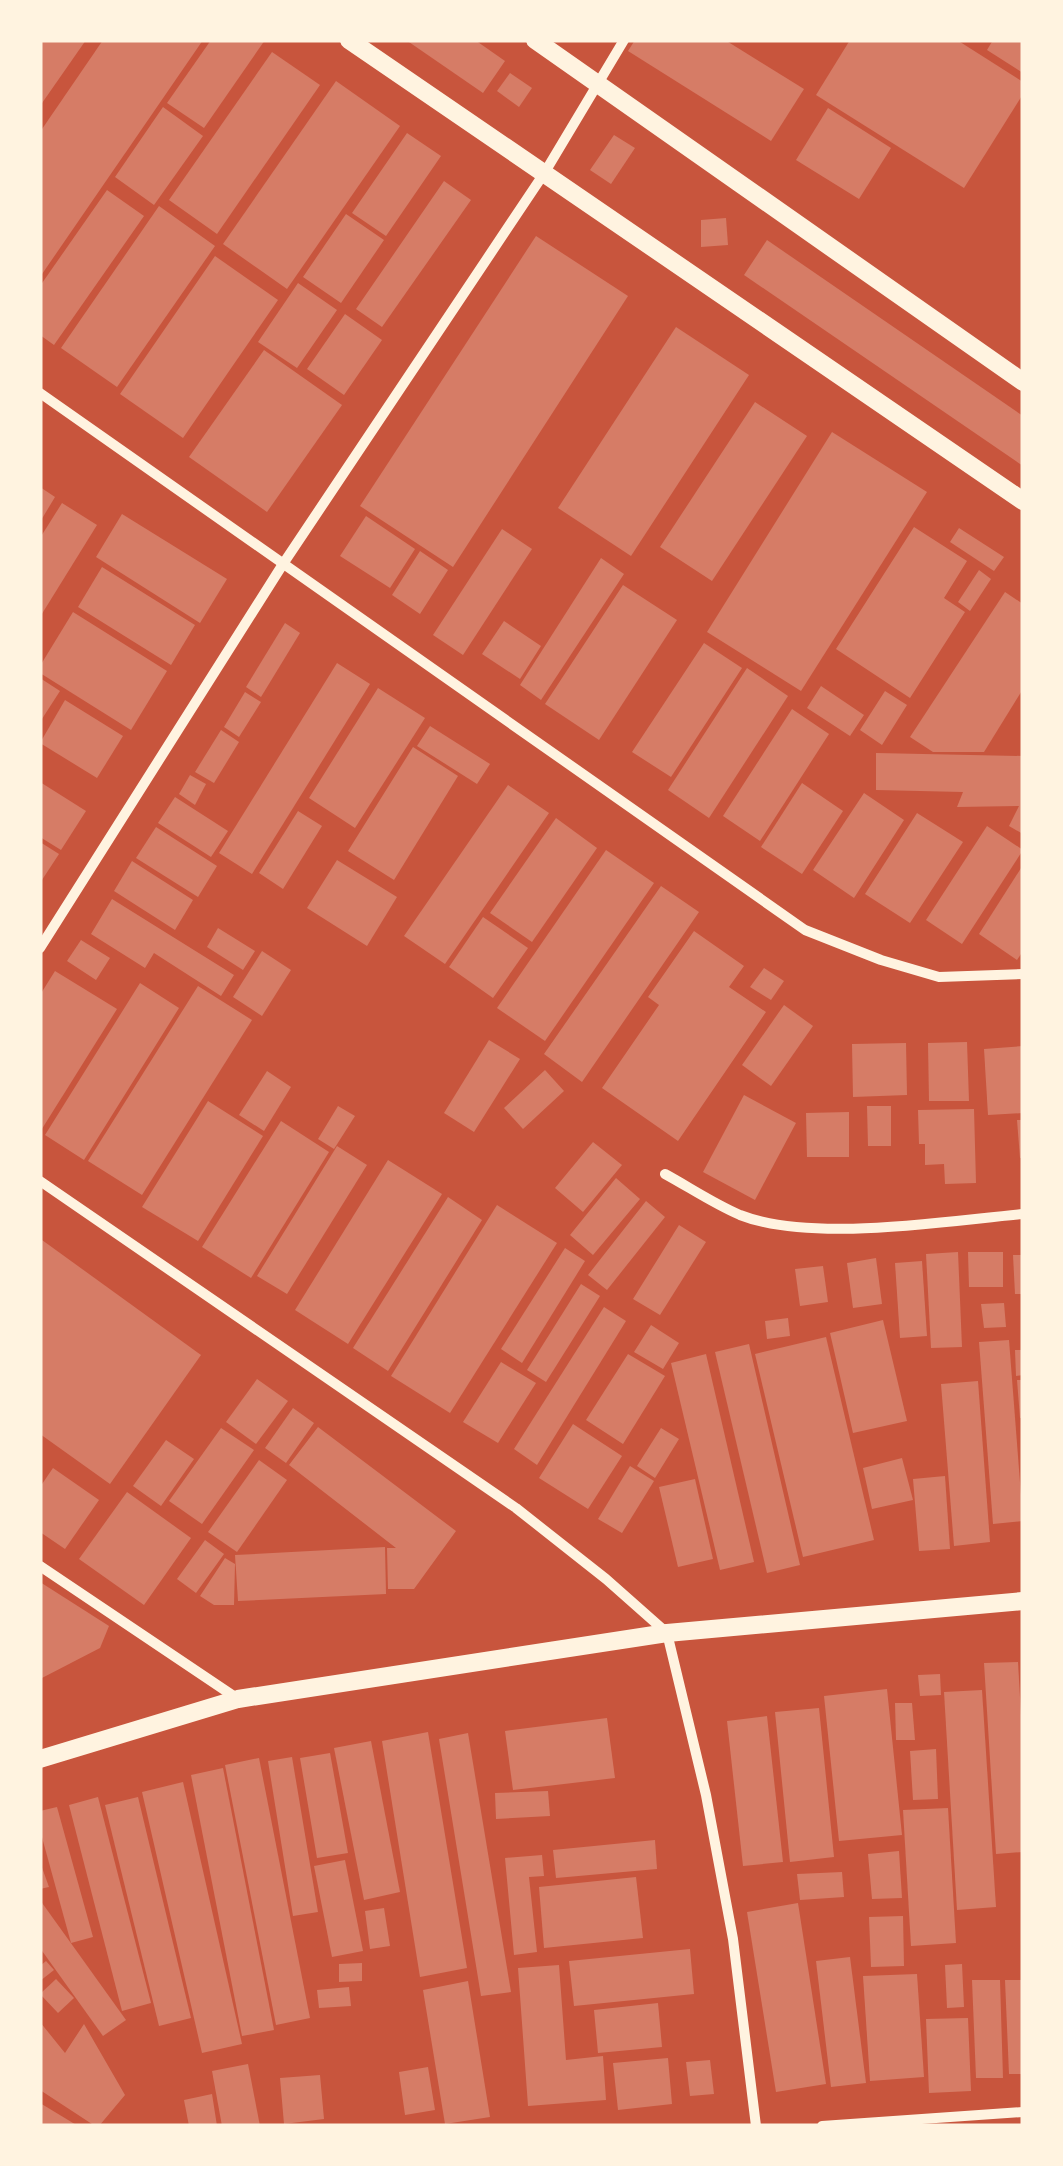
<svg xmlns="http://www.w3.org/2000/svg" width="1063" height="2166" viewBox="0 0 1063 2166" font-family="Figtree,sans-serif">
<rect width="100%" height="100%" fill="#c8553d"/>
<g fill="#d67c66">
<polygon points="40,40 86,40 40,106"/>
<polygon points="103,40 203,40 40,277 40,132"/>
<polygon points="211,40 265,40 204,128 167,103"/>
<polygon points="406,40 475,40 505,61 483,93"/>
<polygon points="635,40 725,40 804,89 771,141 628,51"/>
<polygon points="850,40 957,40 1023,82 1023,94 964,188 816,95"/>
<polygon points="993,40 1023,40 1023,73 987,50"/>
<polygon points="272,52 320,85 217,234 169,200"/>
<polygon points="510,73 532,88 519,107 497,91"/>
<polygon points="336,81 400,126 287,289 223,244"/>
<polygon points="163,107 203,136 154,205 115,177"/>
<polygon points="828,108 891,148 859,199 796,160"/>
<polygon points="407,133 441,156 386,236 352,213"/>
<polygon points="614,135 635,148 611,184 590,170"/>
<polygon points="444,181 471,200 382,327 356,309"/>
<polygon points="107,190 144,216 54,345 40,335 40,286"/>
<polygon points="159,206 215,246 117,387 61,348"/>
<polygon points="346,214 384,240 341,303 303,277"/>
<polygon points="726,218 728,245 701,247 701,220"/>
<polygon points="536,236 628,296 453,567 360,506"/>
<polygon points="767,240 1023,416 1023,466 744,275"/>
<polygon points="215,256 278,300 183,438 120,394"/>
<polygon points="298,283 337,310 297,368 258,342"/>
<polygon points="345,314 382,340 344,395 307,369"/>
<polygon points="676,327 749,375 631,556 558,508"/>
<polygon points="264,350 342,405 267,512 189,457"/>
<polygon points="755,402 807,436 712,581 660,547"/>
<polygon points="832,432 927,492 801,691 707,632"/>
<polygon points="40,487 55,497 40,522"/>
<polygon points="62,503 97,525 40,617 40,538"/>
<polygon points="122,514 227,579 200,623 96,557"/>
<polygon points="366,516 415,549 390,588 340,556"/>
<polygon points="914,527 967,561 944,598 965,612 910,698 836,649"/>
<polygon points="959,528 1004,557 994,571 950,542"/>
<polygon points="502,529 532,549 463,655 433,635"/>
<polygon points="420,551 448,570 420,614 392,595"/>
<polygon points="601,558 624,574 541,700 520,685"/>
<polygon points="102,567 195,625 171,665 78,607"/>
<polygon points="979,570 991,579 970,611 958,602"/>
<polygon points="623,585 677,620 599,740 545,704"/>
<polygon points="1005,592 1023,604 1023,689 984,752 933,752 910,737"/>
<polygon points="73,612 167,671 131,730 40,673 40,666"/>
<polygon points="504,621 541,646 520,679 482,654"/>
<polygon points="285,623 300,633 261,697 246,687"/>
<polygon points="704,643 742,668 671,777 632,752"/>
<polygon points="337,663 370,684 252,874 219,853"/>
<polygon points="747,668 788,696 709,818 668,790"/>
<polygon points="40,678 60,691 40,722"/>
<polygon points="821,686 864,715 850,736 807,708"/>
<polygon points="378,688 425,718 355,828 309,798"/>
<polygon points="885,691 907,705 882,745 860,730"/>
<polygon points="245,692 261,702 239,737 224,727"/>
<polygon points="65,700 123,736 97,778 40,743"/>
<polygon points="792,709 829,734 760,841 723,816"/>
<polygon points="430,726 490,764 477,784 417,746"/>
<polygon points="221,730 239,742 214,783 195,772"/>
<polygon points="413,747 458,776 394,880 348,851"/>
<polygon points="876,753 1023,756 1023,834 1009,826 1019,806 957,807 963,792 876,790"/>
<polygon points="190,775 206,784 195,805 179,794"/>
<polygon points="40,782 86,811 61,850 40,837"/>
<polygon points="802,783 843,811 802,874 761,847"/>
<polygon points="508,785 549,813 445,964 404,936"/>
<polygon points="864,793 904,820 854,898 813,870"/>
<polygon points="175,797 228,831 211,857 158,823"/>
<polygon points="298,811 322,826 283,889 259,873"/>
<polygon points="917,813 963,842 910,923 865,894"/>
<polygon points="556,818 597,848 532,942 490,913"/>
<polygon points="987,826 1023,850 962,944 926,920"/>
<polygon points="156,827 217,866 198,897 136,858"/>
<polygon points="40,842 59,854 40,883"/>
<polygon points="606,850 654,883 545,1041 497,1008"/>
<polygon points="337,860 397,897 367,946 307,908"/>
<polygon points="132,861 193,900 175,930 114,891"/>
<polygon points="1023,865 1023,951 1017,960 979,934"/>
<polygon points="661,886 699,912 582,1082 544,1054"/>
<polygon points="112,899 234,975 221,996 154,953 145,968 91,934"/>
<polygon points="483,917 528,948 493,998 449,967"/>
<polygon points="218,928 255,951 243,970 207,947"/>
<polygon points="694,931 744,966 729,987 766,1012 678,1141 602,1088 659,1005 648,997"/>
<polygon points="81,940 110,958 96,980 67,961"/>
<polygon points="262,951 291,970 262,1016 233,997"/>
<polygon points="764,968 784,981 771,1000 750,987"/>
<polygon points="55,971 117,1009 40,1132 40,995"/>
<polygon points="140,983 179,1008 84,1160 45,1135"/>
<polygon points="198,986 252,1020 142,1195 88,1161"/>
<polygon points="784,1005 813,1026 771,1086 742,1065"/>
<polygon points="489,1040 520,1059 474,1132 444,1113"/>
<polygon points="967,1042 969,1101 929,1101 928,1043"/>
<polygon points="906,1043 907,1095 853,1097 852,1044"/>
<polygon points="1023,1046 1023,1113 988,1115 984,1049"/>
<polygon points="545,1070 564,1091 523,1129 504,1108"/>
<polygon points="267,1071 291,1087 264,1131 239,1115"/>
<polygon points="744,1095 796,1123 755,1200 703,1172"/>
<polygon points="208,1101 263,1136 198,1241 142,1207"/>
<polygon points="338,1106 355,1116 334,1149 318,1139"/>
<polygon points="867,1106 891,1106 891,1146 868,1146"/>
<polygon points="974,1109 976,1183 945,1184 944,1164 925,1165 925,1144 919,1144 918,1110"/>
<polygon points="849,1112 849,1157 807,1157 806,1113"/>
<polygon points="1017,1120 1023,1120 1023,1158 1020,1158"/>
<polygon points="281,1121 329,1152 251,1278 202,1247"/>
<polygon points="593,1142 622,1165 583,1212 555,1188"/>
<polygon points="337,1146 367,1165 287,1294 257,1276"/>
<polygon points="388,1160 442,1194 348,1344 295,1310"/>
<polygon points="616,1178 640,1199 593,1255 570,1235"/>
<polygon points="448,1197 482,1220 388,1371 353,1348"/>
<polygon points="646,1201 665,1217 607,1290 588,1275"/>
<polygon points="497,1205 557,1243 450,1413 391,1376"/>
<polygon points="679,1225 706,1242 660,1315 633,1299"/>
<polygon points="42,1240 201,1355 110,1484 40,1434"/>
<polygon points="565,1248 585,1261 522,1363 501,1349"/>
<polygon points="958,1252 962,1347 931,1348 926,1254"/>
<polygon points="968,1252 1003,1252 1003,1287 969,1287"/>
<polygon points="1013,1255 1023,1255 1023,1294 1015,1294"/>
<polygon points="876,1258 882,1304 853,1308 847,1263"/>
<polygon points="922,1261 927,1336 900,1338 895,1263"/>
<polygon points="823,1266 828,1302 800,1306 795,1269"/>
<polygon points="581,1284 600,1296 546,1382 527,1370"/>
<polygon points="1004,1303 1006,1327 984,1328 981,1304"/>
<polygon points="604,1307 626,1321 537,1465 514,1449"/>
<polygon points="788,1318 790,1336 767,1339 765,1321"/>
<polygon points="883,1320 907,1421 853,1433 830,1333"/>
<polygon points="651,1325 679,1343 663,1369 634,1352"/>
<polygon points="826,1337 874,1540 803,1557 755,1354"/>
<polygon points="1009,1340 1023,1521 993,1524 979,1342"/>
<polygon points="749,1344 800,1565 767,1573 715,1352"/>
<polygon points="1015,1350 1023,1350 1023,1375 1016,1376"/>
<polygon points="628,1354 665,1376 623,1444 586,1420"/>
<polygon points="706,1354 754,1562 720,1570 671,1363"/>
<polygon points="501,1362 536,1383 498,1443 463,1422"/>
<polygon points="257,1379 288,1401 256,1444 226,1422"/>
<polygon points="1017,1380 1023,1380 1023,1418 1020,1418"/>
<polygon points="978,1381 990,1542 954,1546 941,1384"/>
<polygon points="293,1408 314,1423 286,1463 265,1448"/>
<polygon points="573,1424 622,1456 588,1509 539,1478"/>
<polygon points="318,1427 456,1531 414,1589 388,1589 387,1548 396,1548 289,1465"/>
<polygon points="221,1428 254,1450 202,1524 169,1501"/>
<polygon points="661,1428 679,1439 655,1478 637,1466"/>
<polygon points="166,1440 194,1459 161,1506 133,1486"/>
<polygon points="902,1458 913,1500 872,1509 863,1468"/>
<polygon points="259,1460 287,1480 237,1552 208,1532"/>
<polygon points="630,1466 654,1481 622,1533 598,1519"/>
<polygon points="53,1468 99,1500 65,1549 40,1532 40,1487"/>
<polygon points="945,1476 950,1549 919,1551 913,1479"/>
<polygon points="695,1479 713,1559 678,1567 659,1487"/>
<polygon points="127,1492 191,1538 144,1605 79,1559"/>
<polygon points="205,1540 224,1554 196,1593 177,1579"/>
<polygon points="385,1547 386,1594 238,1601 235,1555"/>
<polygon points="225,1558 235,1564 234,1605 214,1605 200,1596"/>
<polygon points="40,1582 109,1626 100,1648 40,1679"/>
<polygon points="1018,1662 1023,1750 1023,1852 996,1854 984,1663"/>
<polygon points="940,1674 941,1695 920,1696 918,1675"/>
<polygon points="887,1689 902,1835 839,1841 824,1696"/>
<polygon points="982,1690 996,1907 957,1910 944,1692"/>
<polygon points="895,1703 912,1703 915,1740 896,1740"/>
<polygon points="819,1708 834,1857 790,1862 775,1712"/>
<polygon points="767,1716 783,1862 743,1866 727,1721"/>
<polygon points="607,1718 615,1778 513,1790 505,1731"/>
<polygon points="428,1732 467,1968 420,1977 382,1741"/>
<polygon points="468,1733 511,1992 481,1996 439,1739"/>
<polygon points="371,1741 400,1892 364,1900 334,1748"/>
<polygon points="936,1749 938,1799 913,1800 910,1751"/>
<polygon points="330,1753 348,1853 317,1858 300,1758"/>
<polygon points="292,1757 318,1912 293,1916 268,1761"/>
<polygon points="259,1758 310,2018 276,2025 225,1765"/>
<polygon points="223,1768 274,2030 242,2036 191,1775"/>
<polygon points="183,1782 242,2044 202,2053 142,1792"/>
<polygon points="548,1791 550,1816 496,1819 495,1793"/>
<polygon points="98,1797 151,2003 122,2011 69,1805"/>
<polygon points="138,1797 191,2018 159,2026 105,1805"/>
<polygon points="57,1807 93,1937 71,1943 40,1830 40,1811"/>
<polygon points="948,1808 956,1943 911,1946 903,1810"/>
<polygon points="655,1840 657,1869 556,1878 553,1850"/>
<polygon points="899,1851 902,1898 872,1899 868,1854"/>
<polygon points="542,1855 544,1876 529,1877 537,1952 514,1955 505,1858"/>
<polygon points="345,1860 363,1951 332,1957 314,1866"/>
<polygon points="40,1862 49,1887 40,1889"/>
<polygon points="842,1872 844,1897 800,1900 797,1874"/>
<polygon points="636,1877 643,1938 544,1948 539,1887"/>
<polygon points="40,1900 126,2020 103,2036 40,1948"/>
<polygon points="798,1903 826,2084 776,2092 747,1912"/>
<polygon points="384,1908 390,1946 370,1949 365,1911"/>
<polygon points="903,1916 904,1966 871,1967 869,1917"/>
<polygon points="690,1949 694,1994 574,2006 569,1961"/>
<polygon points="850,1957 866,2083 831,2087 816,1961"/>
<polygon points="46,1961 54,1970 40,1981 40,1966"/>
<polygon points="362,1963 362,1981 339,1982 339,1964"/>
<polygon points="962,1964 964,2007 947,2008 945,1965"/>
<polygon points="559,1965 566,2060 603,2056 606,2100 528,2106 518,1968"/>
<polygon points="917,1974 924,2077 870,2081 863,1976"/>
<polygon points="56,1979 74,1998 58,2013 40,1994"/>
<polygon points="972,1980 1000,1980 1003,2078 976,2078"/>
<polygon points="1005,1980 1023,1980 1023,2074 1009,2074"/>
<polygon points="468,1981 490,2117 445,2124 423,1990"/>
<polygon points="349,1987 351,2006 319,2008 317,1990"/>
<polygon points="658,2003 662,2047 598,2053 594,2010"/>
<polygon points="968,2018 971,2091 929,2093 926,2019"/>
<polygon points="40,2022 65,2053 84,2024 125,2095 99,2126 95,2126 40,2090"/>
<polygon points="668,2058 672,2104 618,2110 613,2063"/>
<polygon points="710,2060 714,2094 690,2096 686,2062"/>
<polygon points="248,2064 260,2126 222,2126 212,2071"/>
<polygon points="428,2067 435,2110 405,2115 399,2072"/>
<polygon points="320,2075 324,2119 284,2124 280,2078"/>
<polygon points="212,2094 217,2126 189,2126 184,2100"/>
<polygon points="40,2103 78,2126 40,2126"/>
</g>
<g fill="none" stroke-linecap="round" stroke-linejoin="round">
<g stroke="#fff3e0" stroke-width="10">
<polyline points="40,393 805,930 881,960 939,977 1023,974"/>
<polyline points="40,948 283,564 545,172 624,40"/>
<path d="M665 1174C689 1187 714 1204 740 1215 811 1243 946 1221 1023 1214"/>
<polyline points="40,1181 516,1508 606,1579 667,1633 706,1795 733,1939 756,2126"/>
<polyline points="40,1566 238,1699"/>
<polyline points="822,2126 1023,2112"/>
</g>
<g stroke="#fff3e0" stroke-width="18">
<polyline points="349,40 1023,501"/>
<polyline points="535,40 1023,382"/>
<polyline points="40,1759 238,1699 667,1633 1023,1601"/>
</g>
</g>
<rect width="1063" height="2166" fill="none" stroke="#fff3e0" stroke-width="85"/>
</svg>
